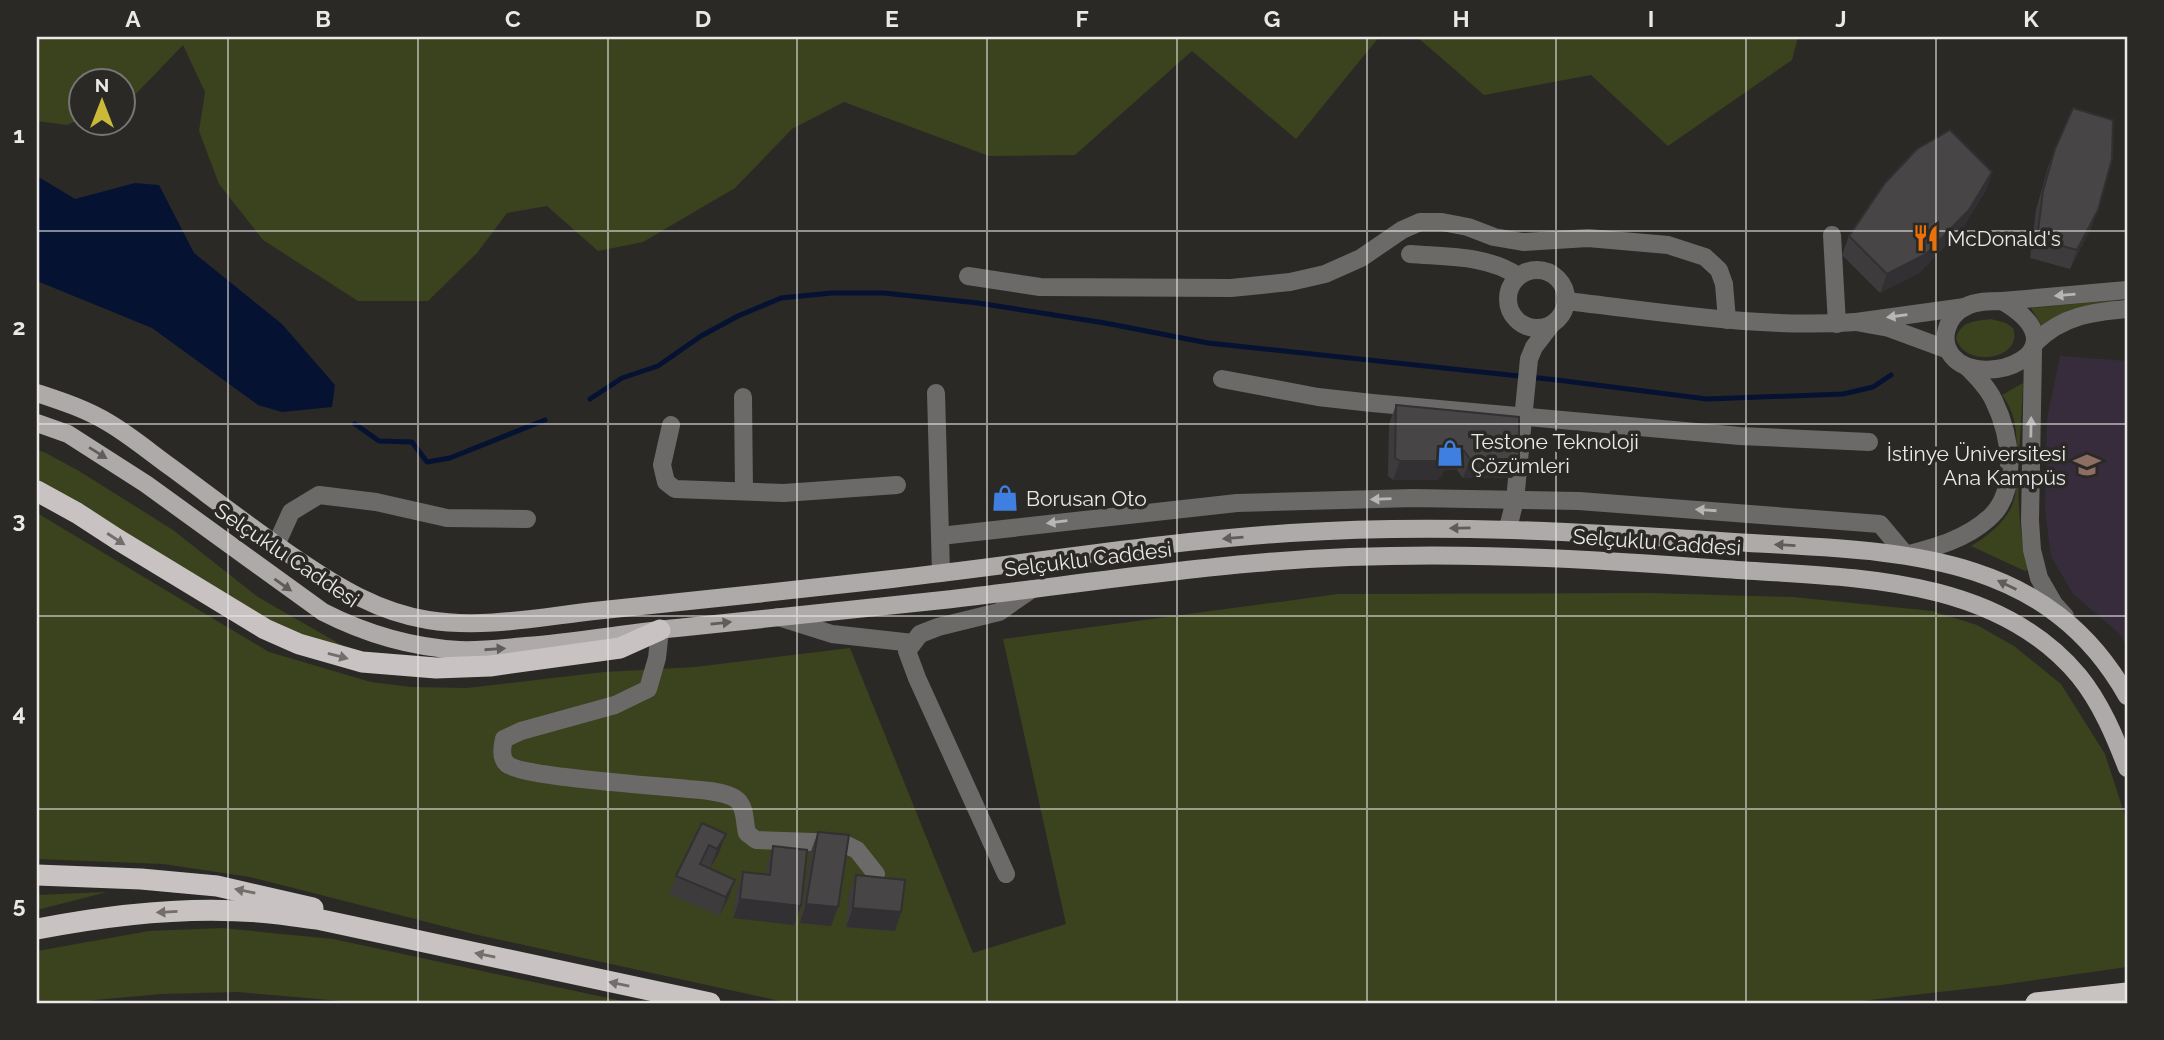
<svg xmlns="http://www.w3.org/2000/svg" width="2164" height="1040" viewBox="0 0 2164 1040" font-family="Raleway,sans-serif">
<rect width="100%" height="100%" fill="#2b2926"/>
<polygon fill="#362c3b" points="2060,356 2127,361 2127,647 2120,634 2073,594 2051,556 2045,510 2047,419"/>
<g fill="#3b421e">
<polygon points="37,37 1379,37 1296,139 1192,51 1075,155 989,156 844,102 792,129 735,188 643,242 598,251 547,206 507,213 477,253 428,301 358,301 263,240 219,184 199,131 205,92 183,45 132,98 123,102 122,80 80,80 80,119 67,125 37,121"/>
<polygon points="1417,37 1798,37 1792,60 1668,146 1591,75 1484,95"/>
<polygon points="2116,300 2118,303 2042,327 2031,308"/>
<path d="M1991 319 2006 323 2013 328C2024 360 1964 369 1956 338 1961 321 1975 321 1991 319Z"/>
<path d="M2023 383C2021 444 2011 510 2029 569L2025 571 1971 546C1988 536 2006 522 2013 503 2019 488 2018 436 2014 420 2012 411 2008 403 2002 395Z"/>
<polygon points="37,450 46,453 79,471 173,530 258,597 345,647 308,637 265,619 37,482"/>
<polygon points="37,513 269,652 371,682 411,687 467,688 604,672 695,667 850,648 973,953 1066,924 1003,639 1338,594 1650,593 1793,597 1932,611 1977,625 2014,646 2061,684 2105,754 2127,822 2127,967 2001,985 1844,1003 789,1003 478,935 250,877 163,864 37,859"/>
<polygon points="107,892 37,910 37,895"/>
<polygon points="222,928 333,939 631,1003 365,1003 237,992 162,994 94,1000 77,1003 37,1003 37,951 149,931"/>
</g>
<polygon fill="#061231" points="37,176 75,199 135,183 159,185 194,253 282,324 335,385 332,407 282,412 258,405 152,328 37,281"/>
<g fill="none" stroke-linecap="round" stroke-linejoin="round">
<g stroke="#061231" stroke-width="5">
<polyline points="590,399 622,378 658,366 701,336 738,316 781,298 832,293 884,293 978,303 1105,323 1208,343 1557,380 1707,399 1843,394 1873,387 1891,375"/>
<polyline points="355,424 379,441 412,442 427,462 450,458 545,420"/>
</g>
<g stroke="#6b6a69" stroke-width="18">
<polyline points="1832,235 1837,324"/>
<path d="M1410 254C1446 257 1487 255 1518 276"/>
<circle cx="1537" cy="299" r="29"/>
<polyline points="968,276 1040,287 1231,288 1290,282 1325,274 1361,258 1402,230 1420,222 1442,222 1468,227 1494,237 1523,242 1588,238 1668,245 1705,257 1719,270 1724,284 1727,320"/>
<path d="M1566 301C1663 312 1759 329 1856 322"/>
<path d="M2002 301C2088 351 1982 392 1952 356 1939 340 1947 316 1965 307 1976 301 1990 301 2002 301Z"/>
<polyline points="2002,301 2127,290"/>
<path d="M2036 342C2062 316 2092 312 2127 309"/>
<polyline points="1946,349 1889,328 1856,322 1965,307"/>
<polyline points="2033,352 2030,521 2032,550 2039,578 2054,604 2065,616"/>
<polyline points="1222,379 1318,397 1372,403 1740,436 1869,442"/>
<polyline points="936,393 940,536"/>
<polyline points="743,397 744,490"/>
<polyline points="671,425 662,465 666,482 675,489 784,493 897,485"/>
<polyline points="1508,528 1515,500 1529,359 1534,347 1551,325"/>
<polyline points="276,545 291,512 319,495 376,502 447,518 527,519"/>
<path d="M941 573 940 536 1237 503 1413 498 1579 501 1880 524 1906 555C1936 547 1966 539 1989 518 2020 491 2010 434 1994 401 1988 388 1977 377 1967 367"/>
<polyline points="778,617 832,634 913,643"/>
<path d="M660 630 657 658 648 689 615 705 521 731 504 739C502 747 500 758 507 764 521 777 661 786 688 789 702 790 724 791 736 799 746 806 744 822 747 833L756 840 843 843 857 850 876 874"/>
<polyline points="1006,874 917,678 907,651 920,634 938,627 999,612 1032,589"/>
</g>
<g stroke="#adaaa9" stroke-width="18">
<path d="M37 393C61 401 86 409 109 423 131 436 151 453 172 468 214 499 255 531 298 560 338 587 378 612 428 620 482 629 540 617 594 611 693 601 793 590 892 579 1025 564 1157 542 1290 533 1439 523 1586 532 1734 542 1885 552 2042 545 2127 696"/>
<path d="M37 423 68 434 146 484 323 612C366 634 410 647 459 650 481 651 504 648 526 646 577 642 627 633 677 628 766 619 855 610 943 600 1048 588 1152 572 1256 563 1412 549 1569 557 1724 569 1845 578 1993 573 2079 676 2101 703 2115 737 2127 768"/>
</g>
<g stroke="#c8c3c2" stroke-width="21">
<polyline points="37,491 77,513 117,539 265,629 299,644 362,662 436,668 490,666 620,648 660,630"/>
<polyline points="37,875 141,879 217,886 313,908"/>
<path d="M37 929C109 915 184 906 258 912 277 913 297 917 317 919L710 1003"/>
<polyline points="2036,1003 2127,993"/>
</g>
</g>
<g fill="#3e3b3d">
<polygon points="2055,149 2098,210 2091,228 2070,269 2030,258 2036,210 2048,167"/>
<polygon points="1992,172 1986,190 1962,229 1919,273 1880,293 1842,255 1849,236"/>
<polygon points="1396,405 1519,459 1512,478 1463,478 1457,470 1445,470 1438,480 1393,480 1388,476 1389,424"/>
<polygon points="702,823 719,853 710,868 703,864 702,865 728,899 719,916 669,894 676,876"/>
<polygon points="818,832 838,907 831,926 800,923 811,851"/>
<polygon points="773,846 801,906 794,925 733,918 736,891 743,872 766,875 767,865"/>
<polygon points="856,875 895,931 846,927 849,894"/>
</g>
<g fill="#323032">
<polygon points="1992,172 1986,190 1962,229 1919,273 1880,293 1887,274"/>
<polygon points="2098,210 2091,228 2070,269 2077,250"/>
<polygon points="1451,451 1464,451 1457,470 1445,470 1438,480 1393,480 1400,461"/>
<polygon points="1470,459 1519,459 1512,478 1463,478"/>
<polygon points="726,834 719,853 710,868 717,849"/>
<polygon points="735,880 728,899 719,916 726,897"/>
<polygon points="740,899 801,906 794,925 733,918"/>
<polygon points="806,904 838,907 831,926 800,923"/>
<polygon points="853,908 901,912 895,931 846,927"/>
</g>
<g fill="#484547" stroke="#323032" stroke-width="2">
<polygon points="2073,108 2113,120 2112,159 2098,210 2077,250 2037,239 2043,191 2055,149"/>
<polygon points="1950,130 1992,172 1969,210 1926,254 1887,274 1849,236 1885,183 1917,149"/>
<polygon points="1396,405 1519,417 1519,459 1470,459 1464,451 1451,451 1445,461 1400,461 1395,458"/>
<polygon points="702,823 726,834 717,849 709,845 700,864 735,880 726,897 676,876"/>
<polygon points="818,832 849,835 838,907 806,904"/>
<polygon points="773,846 807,850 801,906 740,899 743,872 770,875"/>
<polygon points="856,875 905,880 901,912 853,908"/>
</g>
<defs><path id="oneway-solid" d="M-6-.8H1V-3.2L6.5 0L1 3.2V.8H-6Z" transform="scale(1.75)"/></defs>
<g fill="#b7b6b5">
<use href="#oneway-solid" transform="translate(2065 295) rotate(175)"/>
<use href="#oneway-solid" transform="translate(1897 316) rotate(172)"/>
<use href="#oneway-solid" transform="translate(2031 427) rotate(-89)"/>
<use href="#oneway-solid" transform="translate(1381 499) rotate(178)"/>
<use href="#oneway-solid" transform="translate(1706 510) rotate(-176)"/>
<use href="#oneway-solid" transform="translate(1057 522) rotate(173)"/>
</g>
<g fill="#5f5d5a">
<use href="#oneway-solid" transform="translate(98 453) rotate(32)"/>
<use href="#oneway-solid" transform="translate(1460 528) rotate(179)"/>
<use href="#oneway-solid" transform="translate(1233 538) rotate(175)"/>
<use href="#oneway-solid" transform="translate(1785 545) rotate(-177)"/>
<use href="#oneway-solid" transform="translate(283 585) rotate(35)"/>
<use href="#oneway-solid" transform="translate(2007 585) rotate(-154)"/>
<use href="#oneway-solid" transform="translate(721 623) rotate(-6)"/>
<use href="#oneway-solid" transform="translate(495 649) rotate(-4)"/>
</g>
<g fill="#726e6c">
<use href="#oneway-solid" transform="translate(116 539) rotate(33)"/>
<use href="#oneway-solid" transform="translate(338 656) rotate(15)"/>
<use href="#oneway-solid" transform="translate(245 891) rotate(-169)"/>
<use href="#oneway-solid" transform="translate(167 912) rotate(177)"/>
<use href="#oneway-solid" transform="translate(485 955) rotate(-168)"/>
<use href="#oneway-solid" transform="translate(619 984) rotate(-168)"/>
</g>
<path fill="none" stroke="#eae9e8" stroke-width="2" stroke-opacity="0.55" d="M228 37V1003M418 37V1003M608 37V1003M797 37V1003M987 37V1003M1177 37V1003M1367 37V1003M1556 37V1003M1746 37V1003M1936 37V1003M37 231H2127M37 424H2127M37 616H2127M37 809H2127"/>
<defs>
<symbol id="restaurant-bare" viewBox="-9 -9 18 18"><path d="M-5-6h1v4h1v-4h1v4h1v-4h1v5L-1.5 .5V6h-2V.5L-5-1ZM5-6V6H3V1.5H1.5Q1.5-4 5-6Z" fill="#e8710a" stroke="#2b2926" stroke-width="2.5" paint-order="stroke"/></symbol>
<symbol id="shop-bare" viewBox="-9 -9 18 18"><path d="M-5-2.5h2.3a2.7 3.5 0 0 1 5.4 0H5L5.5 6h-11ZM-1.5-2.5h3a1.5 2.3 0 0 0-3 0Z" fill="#3f7fe0" stroke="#2b2926" stroke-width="2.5" paint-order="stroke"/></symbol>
<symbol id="university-bare" viewBox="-9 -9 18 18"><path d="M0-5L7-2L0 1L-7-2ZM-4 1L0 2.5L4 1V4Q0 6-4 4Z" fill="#8d6e63" stroke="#2b2926" stroke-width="2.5" paint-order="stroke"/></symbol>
</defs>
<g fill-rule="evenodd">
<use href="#restaurant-bare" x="1907" y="219" width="38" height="38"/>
<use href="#shop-bare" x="1431" y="434" width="38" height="38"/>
<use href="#university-bare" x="2068" y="446" width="38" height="38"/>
<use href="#shop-bare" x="986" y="479" width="38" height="38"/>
</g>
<g text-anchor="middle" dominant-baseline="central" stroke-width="7" stroke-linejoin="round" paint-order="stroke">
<g font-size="21" fill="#eae9e8" stroke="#2b2926" text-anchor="start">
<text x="1947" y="238">McDonald's</text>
<text x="1471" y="441">Testone Teknoloji<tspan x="1471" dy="24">Çözümleri</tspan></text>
<text x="2066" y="453" text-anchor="end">İstinye Üniversitesi<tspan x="2066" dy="24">Ana Kampüs</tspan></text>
<text x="1026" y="498">Borusan Oto</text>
</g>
<g font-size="21" fill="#eae9e8" stroke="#2b2926">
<text transform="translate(1657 542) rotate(4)">Selçuklu Caddesi</text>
<text transform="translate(287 555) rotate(34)">Selçuklu Caddesi</text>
<text transform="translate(1088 559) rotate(-7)">Selçuklu Caddesi</text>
</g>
</g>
<rect width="2164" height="1040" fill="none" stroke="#2b2926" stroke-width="77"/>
<g transform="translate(102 102)"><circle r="33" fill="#2b2926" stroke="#777674" stroke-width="2"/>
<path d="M0-5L12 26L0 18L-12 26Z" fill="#cbba39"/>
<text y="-10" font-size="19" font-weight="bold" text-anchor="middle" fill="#eae9e8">N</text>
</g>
<rect x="38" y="38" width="2088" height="964" fill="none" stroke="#eae9e8" stroke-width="2.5"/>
<g font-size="23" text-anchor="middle" font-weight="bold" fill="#eae9e8">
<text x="133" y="27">A</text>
<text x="323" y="27">B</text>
<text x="513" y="27">C</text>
<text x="703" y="27">D</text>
<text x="892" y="27">E</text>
<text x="1082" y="27">F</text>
<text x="1272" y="27">G</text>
<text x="1461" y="27">H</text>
<text x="1651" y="27">I</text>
<text x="1841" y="27">J</text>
<text x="2031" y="27">K</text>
<text x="19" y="143">1</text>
<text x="19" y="335">2</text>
<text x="19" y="528">3</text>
<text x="19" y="721">4</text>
<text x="19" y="913">5</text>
</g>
</svg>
